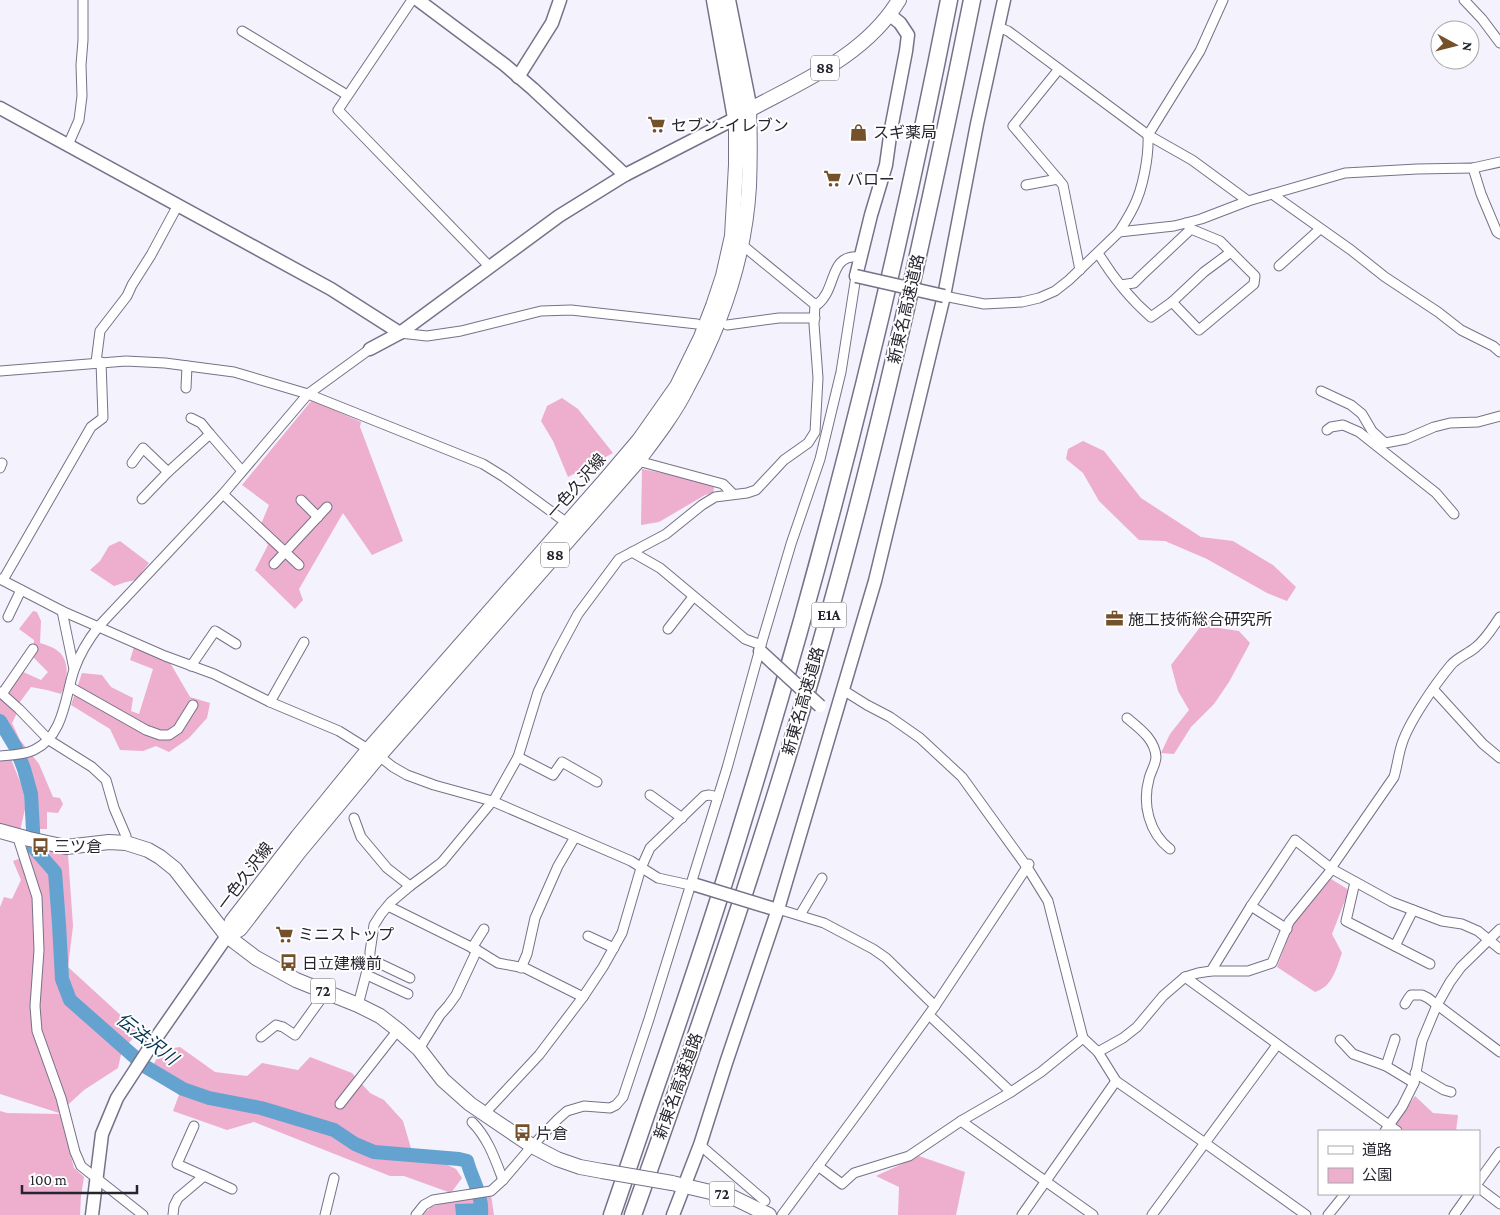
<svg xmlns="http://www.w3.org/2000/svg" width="1500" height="1215" viewBox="0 0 1500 1215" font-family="'Crimson Pro','Noto Sans JP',serif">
<rect width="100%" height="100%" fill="#f4f2fc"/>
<g fill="#eeaece">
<polygon points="562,398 578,409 613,453 568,477 553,441 541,421 547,406"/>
<polygon points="312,400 361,422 360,427 403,541 372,555 343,513 299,589 303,600 295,609 255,570 268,545 259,529 269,505 242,485"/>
<polygon points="1083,441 1104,451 1141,498 1201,537 1233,541 1273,565 1296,587 1287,601 1267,593 1207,559 1165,541 1139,540 1099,501 1083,473 1066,459 1068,449"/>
<polygon points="642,469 715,483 713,493 705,495 659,522 641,525"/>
<polygon points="120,541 149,563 136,580 126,582 114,586 90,570 100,561 109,546"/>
<path d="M33 611 37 612 41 621 40 643C46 645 54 647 59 652 70 661 68 683 61 694L47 690 31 687 20 702H17L4 693 21 671 41 680 48 672 33 657 34 640 19 629Z"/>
<polygon points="1208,617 1219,628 1239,631 1250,643 1229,682 1214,704 1191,727 1174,754 1161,753 1170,734 1189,710 1178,691 1171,665"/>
<polygon points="134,647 169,661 190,697 210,703 207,718 189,738 169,752 156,746 143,751 120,750 110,729 71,705 82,673 102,675 111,687 133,698 131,711 139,714 153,669 130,660"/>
<polygon points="0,694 19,709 12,723 20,740 39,764 53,797 60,798 63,804 58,813 47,812 47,829 29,829 34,795 9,737 0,735"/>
<polygon points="11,759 24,792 25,809 20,831 0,826 0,760"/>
<polygon points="28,845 68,855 73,926 68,967 139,1032 122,1050 118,1068 84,1090 59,1113 0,1094 0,907 4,897 12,899 21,880 13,861 27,856"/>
<path d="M1331 879 1349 890 1332 934 1342 953C1336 969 1333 986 1315 992L1277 967 1293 924Z"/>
<polygon points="180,1047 215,1072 247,1076 262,1063 298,1070 310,1057 352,1073 370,1093 384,1100 403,1121 413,1155 428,1156 456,1169 462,1178 451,1193 404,1176 390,1176 254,1122 227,1130 173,1111 179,1095 178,1082 160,1078 153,1065 162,1050"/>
<polygon points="1415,1096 1433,1113 1458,1115 1456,1131 1404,1131 1396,1123"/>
<polygon points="0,1111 7,1113 60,1114 74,1168 84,1177 81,1196 80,1215 0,1215"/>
<polygon points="919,1156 965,1172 956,1215 898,1215 899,1187 876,1176"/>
<polygon points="491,1195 494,1215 423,1215 431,1207 461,1198"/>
</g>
<polygon fill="#64a3d0" points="487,1203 486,1215 456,1215 455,1204"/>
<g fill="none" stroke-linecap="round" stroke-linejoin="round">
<path stroke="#64a3d0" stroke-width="14" d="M0 721 16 748 24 769 31 794 34 848 55 872 59 924 62 979 70 1000 146 1067 183 1089 209 1098 261 1108 334 1130 355 1144 374 1152 459 1159 467 1161C472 1180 483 1195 481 1215"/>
<defs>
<g id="street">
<polyline points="412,0 338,110 490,267"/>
<polyline points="1464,0 1482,19 1500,43"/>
<polyline points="998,27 1008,31 1148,135 1192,160 1248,201"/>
<polyline points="242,31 347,95"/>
<polyline points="68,145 79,120 82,96 81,65 83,40 83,0"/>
<polyline points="1473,168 1481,194 1497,232 1500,234"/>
<polyline points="1058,179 1013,126 1059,69"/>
<polyline points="1026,185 1058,179 1063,185 1080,270"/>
<polyline points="1272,194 1351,250 1385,277 1438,312 1461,330 1493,346 1500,352"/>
<path d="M1119 232C1124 224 1129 216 1133 208 1143 189 1149 156 1148 135L1200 51 1223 0"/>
<path d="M741 244 813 303 818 304C838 287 828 254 860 257"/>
<path d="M1098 253C1112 276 1130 299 1151 317L1172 302 1199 330 1254 284 1255 276 1220 241 1191 229 1186 223"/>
<polyline points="1279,266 1320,229"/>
<polyline points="1121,285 1134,283 1141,276 1191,229"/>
<polyline points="944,296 984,304 1022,302 1039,298 1055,291 1069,280 1119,232 1174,226 1186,223 1201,219 1248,201 1345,173 1417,169 1473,168 1500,162"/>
<polyline points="1172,302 1204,272 1231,252"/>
<polyline points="727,325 779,318 815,318"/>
<polyline points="400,333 427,336 461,331 541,311 571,310 697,324"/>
<polyline points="96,362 100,331 127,296 132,285 151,255 178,205"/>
<polyline points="0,371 126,361 165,363 234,372 308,394 483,464 504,477 567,523"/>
<polyline points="186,388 187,366"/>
<polyline points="1321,391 1351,405 1362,414 1372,431 1385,443 1406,439 1434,427 1450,423 1478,422 1500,416"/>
<polyline points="191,418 201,423 210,434"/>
<polyline points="1327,430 1331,427 1343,425 1359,432 1436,493 1454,514"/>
<polyline points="638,461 723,484 733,494"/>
<polyline points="132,463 143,448 168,472"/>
<polyline points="0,468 2,463"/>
<polyline points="223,494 299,565"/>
<polyline points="142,499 168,472 210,434 242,471"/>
<polyline points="301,500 318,517"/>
<polyline points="632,552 660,568 745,639 761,645"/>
<polyline points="274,564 327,507"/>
<polyline points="0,579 62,611 165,656 214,674 270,702 339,731 379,756 393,767 407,775 434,785 492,801 631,861 658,878 690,885"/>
<polyline points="3,580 91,427 103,418 101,362"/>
<polyline points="62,611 74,669"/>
<polyline points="8,617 21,590"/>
<polyline points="668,629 693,597"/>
<polyline points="191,666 215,631 236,644"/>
<polyline points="70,687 146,730 160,735 169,735 178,729 193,705"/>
<polyline points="1433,689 1483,744 1500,758"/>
<polyline points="843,690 867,705 890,717 920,738 962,777 1027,867 1048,901 1083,1038 1098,1052 1116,1081 1205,1143 1306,1215"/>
<polyline points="0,692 19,709 49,740 92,767 106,780 114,808 126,836 126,843"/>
<polyline points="2,694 33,649"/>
<polyline points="270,702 304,642"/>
<path d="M1127 718C1139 728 1155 739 1156 757 1156 764 1150 773 1149 779 1142 804 1149 833 1170 849"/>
<path d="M0 756C11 755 24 755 34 750 64 736 65 697 74 670 80 653 88 640 99 626L223 494 308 394 370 349"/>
<polyline points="518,757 553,775 562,762 597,782"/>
<polyline points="650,795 682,818"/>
<polyline points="354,818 361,837 387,868 410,886"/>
<polyline points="17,835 37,897 39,950 35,1006 37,1031 61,1098 75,1152 81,1166 143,1215"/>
<path d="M1331 868 1394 777C1397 767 1398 757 1401 747 1407 724 1436 683 1451 665 1458 657 1468 654 1476 647 1486 639 1493 627 1500 617"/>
<polyline points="1355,882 1346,921 1430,964"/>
<polyline points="388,906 477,950 498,963 525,968 583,997"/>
<polyline points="1251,906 1287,929"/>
<polyline points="778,909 824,923 873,949 886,958 935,1006"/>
<polyline points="800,915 822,878"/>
<polyline points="588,936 614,948"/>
<polyline points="1395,946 1413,910"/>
<polyline points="472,948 484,929"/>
<polyline points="370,959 410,978"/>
<polyline points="521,968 527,954 535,918 558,866 575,837"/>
<polyline points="1211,971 1251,906 1295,840 1332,869 1392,902 1442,921 1462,924 1478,931 1500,949"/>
<polyline points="367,975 408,994"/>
<polyline points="1185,977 1397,1131"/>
<polyline points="1405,1004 1408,999 1411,995 1422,995 1428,998 1500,1052"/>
<polyline points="358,1005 370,959 370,952 374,925 381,914 391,902 410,886 429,872 442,862 495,798 518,757 538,692 557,653 578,614 619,559 666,534 702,505 715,497 747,493 756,490 784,460 808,443 815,432 818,378 814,324 815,304"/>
<polyline points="929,1015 1011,1092"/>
<polyline points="261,1037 276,1025 283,1027 295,1035 326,992"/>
<polyline points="1340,1040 1353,1054 1386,1066 1414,1083"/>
<polyline points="419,1049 440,1015 448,1006 456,995 477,950"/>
<polyline points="1098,1052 1123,1038 1137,1027 1163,996 1185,977 1198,973 1211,971 1248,971 1272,963 1289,922 1332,869"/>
<polyline points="1386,1066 1395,1039"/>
<polyline points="1415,1073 1444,1090 1451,1092"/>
<polyline points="340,1104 398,1030"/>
<polyline points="484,1114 539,1055 583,997 603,967 622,933 641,868 650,848 704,796 709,795 718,797"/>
<polyline points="961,1121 1093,1215"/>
<path d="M472 1122C488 1138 495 1159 503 1180"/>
<polyline points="194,1126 177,1164 204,1176"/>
<polyline points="1385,1131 1402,1107 1414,1083 1422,1041 1437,1005 1450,982 1461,967 1500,929"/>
<polyline points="700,1145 765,1201"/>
<polyline points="818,1166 842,1184 854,1173 909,1156 961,1121 1011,1092 1041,1072 1083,1038"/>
<polyline points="1479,1181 1500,1152"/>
<polyline points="1479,1188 1500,1204"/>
<polyline points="173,1215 174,1206 178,1198 204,1176 232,1189"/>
<polyline points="325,1215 334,1178"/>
<polyline points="416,1215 424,1205 433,1200 491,1191 503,1180 532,1146 558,1119 567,1111 584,1106 610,1108 616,1105 623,1097 649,1019 727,768 761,645 791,544 820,459 841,372 856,276"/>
<polyline points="782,1215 862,1107 935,1006 1029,864"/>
<polyline points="1022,1215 1116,1081"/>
<polyline points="1152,1215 1277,1045"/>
<polyline points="1328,1215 1345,1194"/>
<polyline points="1454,1215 1469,1194"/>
</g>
<g id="secondary">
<polyline points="418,0 505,65 533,89 625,175"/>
<polyline points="518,77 552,23 560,0"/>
<polyline points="0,108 331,289 400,333"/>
<polyline points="856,276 871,215 886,165 891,129 906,51 908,35 900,23 890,15"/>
<polyline points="370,349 400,333 559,216 625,175 736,118"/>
<polyline points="760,651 773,663"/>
<polyline points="92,1215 102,1134 117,1098 154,1041 227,936"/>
<polyline points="673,1215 700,1145 726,1063 778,909 875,581 944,296 977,124 1004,0"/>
</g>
<g id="primary">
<polyline points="0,831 29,839 66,847 109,842 126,843 148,850 160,857 175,869 227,936 256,958 296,980 358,1005 380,1016 398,1030 419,1049 443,1080 470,1104 532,1146 557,1159 580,1167 602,1171"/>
<path d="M227 936 232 921 298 836 368 750 605 480 639 440 677 386 701 337 713 306 723 276 732 236 736 165V118L749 110C803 81 866 55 899 0"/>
<path d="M227 936 240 929 299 852 379 756 638 461C656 437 674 414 687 388 721 326 745 257 749 186 750 160 750 135 749 110"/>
<polyline points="672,1183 732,1197 769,1215"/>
</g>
<g id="highway">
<polyline points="715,0 736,118"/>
<polyline points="727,0 749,110"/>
<path d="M612 1215C626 1175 639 1135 653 1095 685 1003 716 911 744 818 827 549 895 276 949 0"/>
<path d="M633 1215C710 1000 784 784 843 563 893 377 934 189 972 0"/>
</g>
</defs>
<use href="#street" stroke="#767288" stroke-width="11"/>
<use href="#secondary" stroke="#767288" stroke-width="15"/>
<use href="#primary" stroke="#767288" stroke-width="16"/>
<use href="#highway" stroke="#767288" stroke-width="19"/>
<use href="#street" stroke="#fff" stroke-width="9"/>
<use href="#secondary" stroke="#fff" stroke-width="12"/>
<use href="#primary" stroke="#fff" stroke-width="14"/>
<use href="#highway" stroke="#fff" stroke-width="16"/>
<defs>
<g id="secondary-bridge">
<polyline points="856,276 944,296"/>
<polyline points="773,663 820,706"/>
<polyline points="696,885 771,908"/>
</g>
<polyline id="primary-bridge" points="602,1171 672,1183"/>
</defs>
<use href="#secondary-bridge" stroke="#767288" stroke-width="15" stroke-linecap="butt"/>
<use href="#primary-bridge" stroke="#767288" stroke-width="16" stroke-linecap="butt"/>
<use href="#secondary-bridge" stroke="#fff" stroke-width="12"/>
<use href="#primary-bridge" stroke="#fff" stroke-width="14"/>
</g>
<defs>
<symbol id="supermarket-bare" viewBox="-9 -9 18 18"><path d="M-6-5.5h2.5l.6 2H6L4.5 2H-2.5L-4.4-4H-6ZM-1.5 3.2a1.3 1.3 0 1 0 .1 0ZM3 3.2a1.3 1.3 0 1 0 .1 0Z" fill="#74512a" stroke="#fff" stroke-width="2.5" paint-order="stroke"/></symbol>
<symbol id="shop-bare" viewBox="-9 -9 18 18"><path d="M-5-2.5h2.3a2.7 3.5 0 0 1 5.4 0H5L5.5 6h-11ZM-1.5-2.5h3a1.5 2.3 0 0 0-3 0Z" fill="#74512a" stroke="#fff" stroke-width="2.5" paint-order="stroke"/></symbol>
<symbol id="office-bare" viewBox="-9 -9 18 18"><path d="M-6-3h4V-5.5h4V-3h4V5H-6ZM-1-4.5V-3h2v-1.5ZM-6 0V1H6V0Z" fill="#74512a" stroke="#fff" stroke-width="2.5" paint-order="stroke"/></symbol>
<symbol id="bus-bare" viewBox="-9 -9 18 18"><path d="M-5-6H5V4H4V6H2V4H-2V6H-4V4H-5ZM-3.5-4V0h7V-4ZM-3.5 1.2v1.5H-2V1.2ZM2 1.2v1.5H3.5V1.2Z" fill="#74512a" stroke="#fff" stroke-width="2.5" paint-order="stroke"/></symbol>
</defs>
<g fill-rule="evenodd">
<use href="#supermarket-bare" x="644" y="112" width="25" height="25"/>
<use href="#shop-bare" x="846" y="120" width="25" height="25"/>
<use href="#supermarket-bare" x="820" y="166" width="25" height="25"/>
<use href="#office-bare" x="1102" y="606" width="25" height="25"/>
<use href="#bus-bare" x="28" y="834" width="25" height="25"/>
<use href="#supermarket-bare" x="272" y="922" width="25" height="25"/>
<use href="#bus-bare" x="276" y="950" width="25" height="25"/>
<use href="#bus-bare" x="510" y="1120" width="25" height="25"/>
</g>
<g text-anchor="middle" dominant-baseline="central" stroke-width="4" stroke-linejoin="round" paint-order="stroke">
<g fill="#fff" stroke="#67666d" stroke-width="1">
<rect x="811" y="55.5" width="28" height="25" rx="4"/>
<rect x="541" y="542.5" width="28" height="25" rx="4"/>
<rect x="811.5" y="602.5" width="35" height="25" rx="4"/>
<rect x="310.5" y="978.5" width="25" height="25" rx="4"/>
<rect x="709.5" y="1181.5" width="25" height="25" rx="4"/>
</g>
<g font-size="15" font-weight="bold" fill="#26242e">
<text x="825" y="68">88</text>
<text x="555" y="555">88</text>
<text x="829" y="615">E1A</text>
<text x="323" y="991">72</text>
<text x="722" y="1194">72</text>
</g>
<g font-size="16" fill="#26242e" stroke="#fff" text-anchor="start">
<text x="671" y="125">セブン-イレブン</text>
<text x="873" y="132">スギ薬局</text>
<text x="847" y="179">バロー</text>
<text x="1128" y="619">施工技術総合研究所</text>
<text x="54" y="846">三ツ倉</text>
<text x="298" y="934">ミニストップ</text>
<text x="302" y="963">日立建機前</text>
<text x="536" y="1133">片倉</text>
</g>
<g font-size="16" fill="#26242e" stroke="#fff">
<text transform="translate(906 309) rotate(-77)">新東名高速道路</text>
<text transform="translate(576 486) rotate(-49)">一色久沢線</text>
<text transform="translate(803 701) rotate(-74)">新東名高速道路</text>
<text transform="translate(245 876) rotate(-53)">一色久沢線</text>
<text transform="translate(678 1086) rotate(-70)">新東名高速道路</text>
</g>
<g font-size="18" font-style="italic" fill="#003351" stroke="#fff">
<text transform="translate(147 1039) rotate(38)">伝法沢川</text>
</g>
</g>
<rect x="1318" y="1130" width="162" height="65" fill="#ffffff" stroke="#a8a7ab"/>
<rect x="1328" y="1146" width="25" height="8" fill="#ffffff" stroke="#a8a7ab"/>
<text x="1362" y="1155" font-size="15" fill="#26242e">道路</text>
<rect x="1328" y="1168" width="25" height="15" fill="#eeaece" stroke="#a8a7ab"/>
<text x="1362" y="1180" font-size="15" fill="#26242e">公園</text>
<g transform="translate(1455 45) rotate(97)"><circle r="24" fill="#ffffff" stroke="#a8a7ab"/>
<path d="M0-4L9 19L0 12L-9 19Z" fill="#74512a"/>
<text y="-8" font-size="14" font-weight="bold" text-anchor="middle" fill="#26242e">N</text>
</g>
<path d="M22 1185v8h115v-8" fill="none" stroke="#26242e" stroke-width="2.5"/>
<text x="30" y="1185" font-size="15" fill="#26242e" stroke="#ffffff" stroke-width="4" paint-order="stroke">100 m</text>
</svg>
